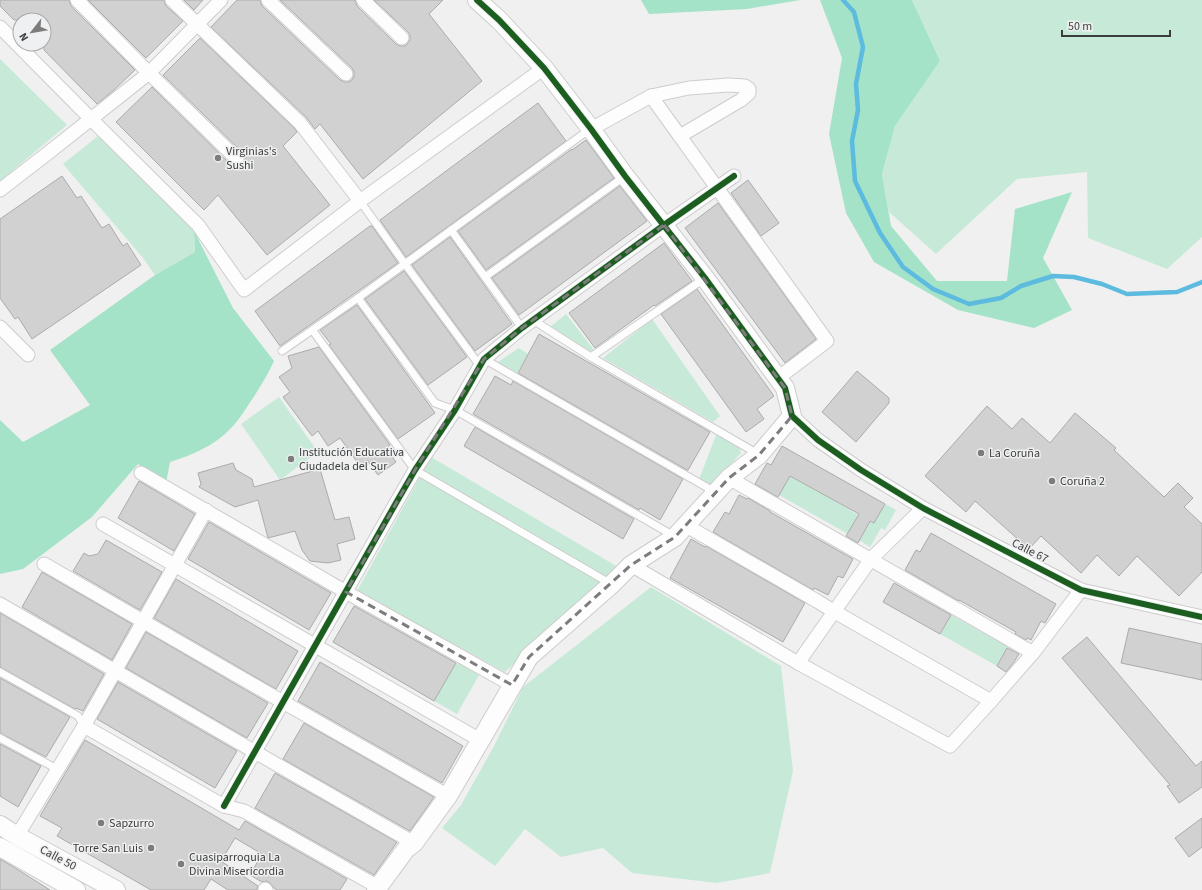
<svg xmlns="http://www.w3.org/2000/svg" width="1202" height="890" viewBox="0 0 1202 890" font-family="'Source Sans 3',sans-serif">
<rect width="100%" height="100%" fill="#f0f0f0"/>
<g fill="#c7ead8">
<polygon points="912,0 1202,0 1202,237 1167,269 1088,238 1087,172 1017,179 936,254 889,212 882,174 895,126 940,61"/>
<polygon points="0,59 67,125 0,181"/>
<polygon points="98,136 194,231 195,252 155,275 143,258 63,164"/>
<polygon points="566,314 594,350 591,352 550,327"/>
<polygon points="652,319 720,416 713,422 603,358"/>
<polygon points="519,348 528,354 517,373 515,375 500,365 498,362"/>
<polygon points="279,397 318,452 280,480 241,424"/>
<polygon points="717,433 739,446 741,453 712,485 709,486 699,479"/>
<polygon points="431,457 618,567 505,672 357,591"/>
<polygon points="828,472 839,478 828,497 858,515 848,534 779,495 790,476 817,491"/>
<polygon points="885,504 896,510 885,530 881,528 870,547 859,540 870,521 874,523"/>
<polygon points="651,587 781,666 793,771 770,873 717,883 632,873 603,848 561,857 525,829 495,866 442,828 461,805 493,748 523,687"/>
<polygon points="951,615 1008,647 997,666 940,634"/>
<polygon points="457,662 479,675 457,714 434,701"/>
</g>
<g fill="#a4e3c7">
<polygon points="641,0 800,0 747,9 649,14"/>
<polygon points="820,0 912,0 940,61 895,126 882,174 891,226 937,281 1007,281 1015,209 1072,192 1043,258 1072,310 1034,328 958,310 874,262 846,213 829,134 842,58"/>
<path d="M194 231 233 308 274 361C268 374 261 386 253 398 246 408 240 419 231 428 216 445 192 455 170 462L166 483 138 464 92 517 23 569 0 574V420L23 442 90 405 50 350 155 275 195 252Z"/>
</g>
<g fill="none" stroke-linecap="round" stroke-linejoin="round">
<polyline stroke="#5cbbde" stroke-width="4.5" points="843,0 854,12 863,47 856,84 858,110 852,141 855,181 880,233 903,267 933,289 969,304 1001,298 1021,286 1053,276 1074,277 1102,284 1127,294 1177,292 1202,282"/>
</g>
<g fill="#d2d1d2" stroke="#ababab">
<polygon points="0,0 69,0 71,6 135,70 114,90 97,104 44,50 44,20 14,20 0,6"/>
<polygon points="88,0 164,0 166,6 183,21 146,58"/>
<polygon points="184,0 203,0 194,10"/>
<polygon points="237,0 260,0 262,6 340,80 345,82 349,82 352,80 354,76 354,72 352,68 280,0 355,0 357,6 396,44 400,46 405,46 408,43 410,40 410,35 408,32 374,0 443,0 429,14 482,81 363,179 320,124 315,129 306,117 211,27"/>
<polygon points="200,38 294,128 297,132 283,146 330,205 267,255 218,195 204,210 116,122 152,87 231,165 235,167 239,167 243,164 245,161 245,157 243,153 163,75"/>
<polygon points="538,103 566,141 406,257 380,220"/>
<polygon points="586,140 614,178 486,270 458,231 572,149 572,150"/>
<polygon points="62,176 77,198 81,196 102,228 109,224 123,246 127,243 141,265 32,339 18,317 15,319 0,298 0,219"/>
<polygon points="748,180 779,223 761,236 731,193"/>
<polygon points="620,186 647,221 519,315 492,278"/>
<polygon points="718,203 816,339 785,363 685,228"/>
<polygon points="370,226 372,226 398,263 280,346 255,311"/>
<polygon points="450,237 512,324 475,351 412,265"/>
<polygon points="664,243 692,281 655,306 654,305 595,348 569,313"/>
<polygon points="404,271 467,357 428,385 365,299"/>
<polygon points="697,289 774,396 757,409 764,419 746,432 661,314"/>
<polygon points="357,305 435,413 398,439 329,345 331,344 320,330"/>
<polygon points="539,334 710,432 688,470 687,470 518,373"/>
<polygon points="319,347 390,445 386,448 396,462 378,475 367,460 360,466 340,438 328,446 318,431 312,436 283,397 290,392 279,377 292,368 288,356"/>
<polygon points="857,371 889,398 889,403 856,442 822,412"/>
<polygon points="495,376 511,385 513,381 683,479 660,520 640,508 639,510 473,414"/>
<polygon points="987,406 1012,429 1022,418 1050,443 1075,413 1116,448 1114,450 1164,497 1178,483 1193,498 1184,507 1202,524 1202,572 1179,596 1137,556 1119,576 1097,555 1081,573 1041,536 1029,549 975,501 966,512 925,476"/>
<polygon points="475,427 634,519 623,539 464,446"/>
<polygon points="782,446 885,504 874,523 870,521 858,543 846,536 859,514 790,476 778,497 755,484 767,463 771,465"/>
<polygon points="233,463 236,470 252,479 254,487 320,469 335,520 349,517 355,539 337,544 341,560 328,563 310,561 302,550 295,531 268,538 258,500 235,507 199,487 201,484 198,473"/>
<polygon points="139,481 195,514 174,551 118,518"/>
<polygon points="739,495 747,499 748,498 770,511 770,512 853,559 843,578 838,576 828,595 814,588 813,590 713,532 725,512 729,514"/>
<polygon points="209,522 331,593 309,630 188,559"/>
<polygon points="931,533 1056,604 1045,623 1041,621 1031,640 1027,638 1026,640 1015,634 1016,632 959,600 959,601 905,570 916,550 920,552"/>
<polygon points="691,539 705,547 706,546 805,603 783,642 670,578"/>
<polygon points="106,540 162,572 140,610 73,571 84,553 89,556 98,554"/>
<polygon points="42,572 132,624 112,660 22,607"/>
<polygon points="176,579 298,651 276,689 154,618"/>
<polygon points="894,583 951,615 940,634 883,602"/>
<polygon points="354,606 456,663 434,701 333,642"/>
<polygon points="0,613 104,674 83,711 76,708 75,709 0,667"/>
<polygon points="1129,628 1202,644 1202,680 1121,663"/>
<polygon points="146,632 268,703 247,738 126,668"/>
<polygon points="1087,637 1196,766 1202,761 1202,787 1179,803 1167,786 1170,785 1062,658"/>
<polygon points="1007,648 1019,654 1014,662 1006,672 997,666"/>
<polygon points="320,662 463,746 442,783 298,701"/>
<polygon points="0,678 70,717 46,757 0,733"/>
<polygon points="118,682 237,751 215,788 97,719"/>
<polygon points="304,723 434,797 410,831 283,759"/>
<polygon points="85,740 239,830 245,821 347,879 340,890 277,890 274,888 270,883 267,881 262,882 250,875 262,854 235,838 221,861 258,886 257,890 228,890 211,879 204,890 151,890 57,836 62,828 40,816"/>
<polygon points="0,744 41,766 18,807 0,796"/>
<polygon points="275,773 397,842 374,875 255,808"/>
<polygon points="1202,818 1202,847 1189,857 1175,838"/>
<polygon points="0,859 12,866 50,890 0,890"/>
</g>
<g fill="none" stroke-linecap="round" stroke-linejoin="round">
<defs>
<g id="lane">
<polyline points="360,201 405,264 480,366"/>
<polyline points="451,230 522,328"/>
<polyline points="485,277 625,176"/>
<polyline points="358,298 435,403 455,410 674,536"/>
<polyline points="533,320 591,357 758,454"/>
<polyline points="313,331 415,470 611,584"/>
<polyline points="282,351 358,298 590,129"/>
<polyline points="591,357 705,278"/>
<polyline points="484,359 715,492"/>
<polyline points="0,672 78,716 84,726"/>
<polyline points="0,738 57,769"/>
</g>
<g id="street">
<polyline points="77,0 149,73 237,159"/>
<polyline points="172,0 300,123 360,201"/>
<polyline points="268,0 346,74"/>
<polyline points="363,0 402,38"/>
<polyline points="0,27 91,119 198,225 244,290 360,201 544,68"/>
<polyline points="651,96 827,341 778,378"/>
<polyline points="591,129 651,96 689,88 728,85 745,86 749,89 749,93 741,100 680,136"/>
<polyline points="0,190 48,153 149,73 221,0"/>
<polyline points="0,327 28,355"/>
<polyline points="792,416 818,440 861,470 923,508 1081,590 1202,617"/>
<polyline points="141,473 346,592 512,685"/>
<polyline points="729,478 1033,653"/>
<polyline points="103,524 480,740"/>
<polyline points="685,525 817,601 835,612 991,701"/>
<polyline points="44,564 283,702 448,796"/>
<polyline points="631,565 798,663 950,746 991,701 1033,653 1081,590"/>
<polyline points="0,604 255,752 414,843"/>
<polyline points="798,663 871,559 923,508"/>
<polyline points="84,726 224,806 244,811 378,887"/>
<polyline points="224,806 396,503 415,470 455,410 484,359 522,328 664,225 734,176"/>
<polyline points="17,836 84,726 206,510"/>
<polyline points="265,889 266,890"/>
</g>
<g id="secondary">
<polyline points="0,825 17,836 116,890"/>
<polyline points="0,847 76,890"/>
<polyline points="376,890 406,849 414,843 448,796 529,657 612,584 631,565 675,537 729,478 759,455 792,416 785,388 705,278 625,176 591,129 544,68 499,20 477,0"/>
</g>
</defs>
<use href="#lane" stroke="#cdcdcd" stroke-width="9"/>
<use href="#street" stroke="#cdcdcd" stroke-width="15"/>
<use href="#secondary" stroke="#cdcdcd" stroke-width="20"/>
<use href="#lane" stroke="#fdfdfd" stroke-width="7"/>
<use href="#street" stroke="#fdfdfd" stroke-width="13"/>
<use href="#secondary" stroke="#fdfdfd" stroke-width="18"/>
<defs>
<g id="cycleway">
<polyline points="477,0 499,20 544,68 591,129 625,176 705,278 785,388 792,416 818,440 861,470 923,508 1081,590 1202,617"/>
<polyline points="224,806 396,503 415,470 455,410 484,359 522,328 664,225 734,176"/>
</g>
</defs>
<use href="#cycleway" stroke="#eff0f1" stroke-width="8"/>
<use href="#cycleway" stroke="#1b5e20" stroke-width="6"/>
</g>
<path fill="none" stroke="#7c7c7c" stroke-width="3" stroke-dasharray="8 5" stroke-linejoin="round" d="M664 225 785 388 792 416 759 455 729 478 675 537 631 565 529 657 512 685 346 592 415 470 484 359 522 328Z"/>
<g fill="#7c7c7c" stroke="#eff0f1" stroke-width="1.5">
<circle cx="218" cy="158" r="4"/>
<circle cx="981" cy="453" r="4"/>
<circle cx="291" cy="459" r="4"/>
<circle cx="1052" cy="481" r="4"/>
<circle cx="101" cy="823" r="4"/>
<circle cx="151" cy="848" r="4"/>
<circle cx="181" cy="864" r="4"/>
</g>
<g text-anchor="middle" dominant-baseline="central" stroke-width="3" stroke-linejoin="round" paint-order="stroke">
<g font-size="12" fill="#3d3d3d" stroke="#eff0f1" text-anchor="start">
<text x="226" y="151">Virginias's<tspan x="226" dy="14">Sushi</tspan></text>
<text x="299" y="452">Institución Educativa<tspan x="299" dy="14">Ciudadela del Sur</tspan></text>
<text x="989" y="453">La Coruña</text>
<text x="1060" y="481">Coruña 2</text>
<text x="109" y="823">Sapzurro</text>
<text x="143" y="848" text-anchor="end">Torre San Luis</text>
<text x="189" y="857">Cuasiparroquia La<tspan x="189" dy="14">Divina Misericordia</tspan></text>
</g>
<g font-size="12" fill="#3d3d3d" stroke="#eff0f1">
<text transform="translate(1030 551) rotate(27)">Calle 67</text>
<text transform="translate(58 858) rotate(28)">Calle 50</text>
</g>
</g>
<g transform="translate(32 32) rotate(239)"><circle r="19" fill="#eff0f1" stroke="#a8a8a9"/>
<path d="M0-3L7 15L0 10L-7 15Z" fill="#7c7c7c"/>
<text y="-6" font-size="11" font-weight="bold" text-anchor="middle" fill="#3d3d3d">N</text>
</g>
<path d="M1062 30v6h108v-6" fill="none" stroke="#3d3d3d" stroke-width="2"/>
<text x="1068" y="30" font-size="12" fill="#3d3d3d" stroke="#eff0f1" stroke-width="3" paint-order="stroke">50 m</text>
</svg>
